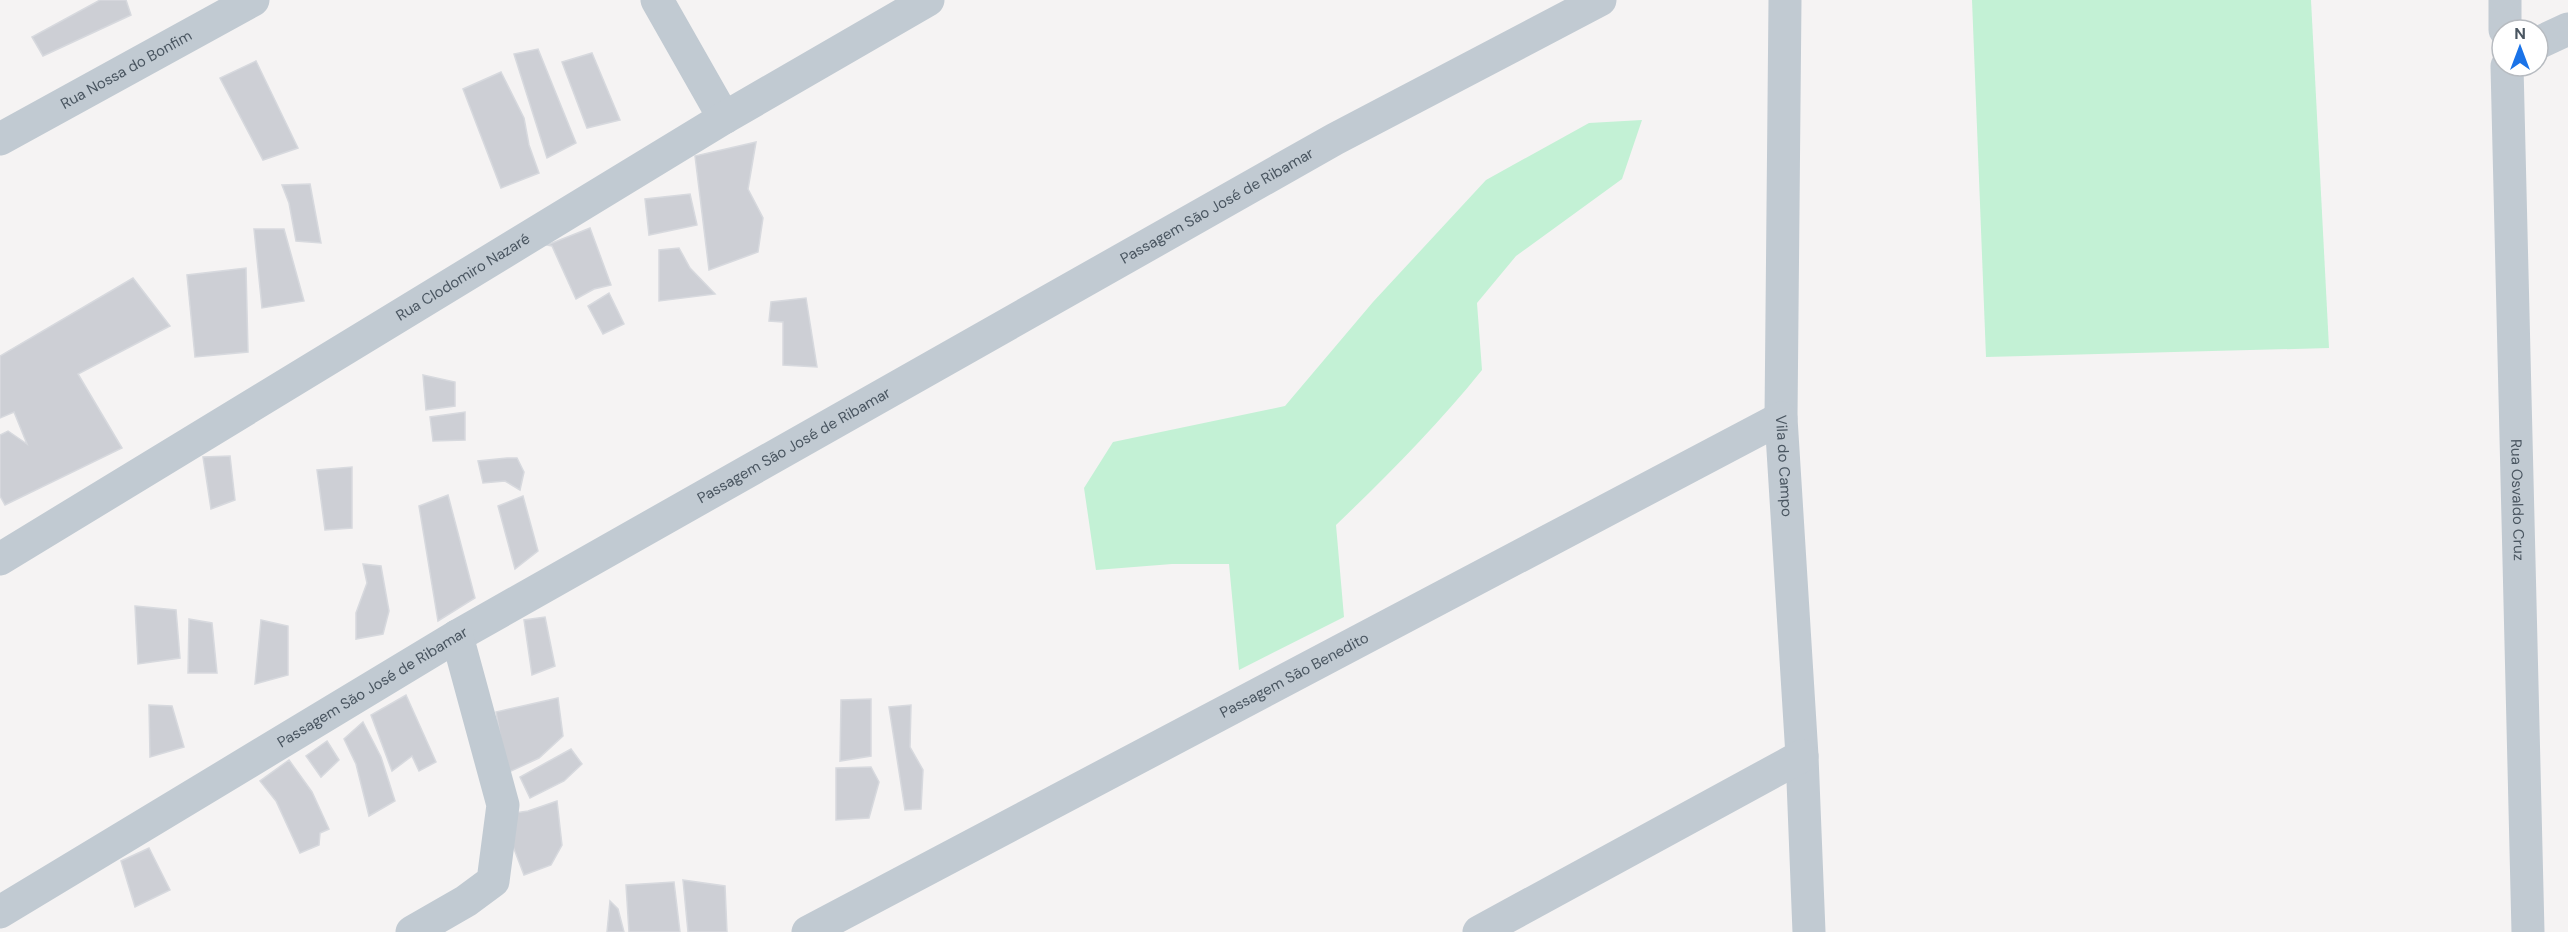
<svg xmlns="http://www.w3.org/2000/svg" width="2568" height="932" viewBox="0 0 2568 932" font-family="'DM Sans',sans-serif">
<rect width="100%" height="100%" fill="#f5f3f3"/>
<g fill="#c3f1d5">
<polygon points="1972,0 2311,0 2329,348 1986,357"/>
<path d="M1642 120 1622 179 1516 256 1477 303 1482 370C1437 426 1388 475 1336 525L1344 617 1239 670 1229 564H1172L1096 570 1084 488 1113 442 1285 406 1373 302 1486 180 1589 123Z"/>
</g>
<g fill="#cdcfd5" stroke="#d7d9de" stroke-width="1.5">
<polygon points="100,0 126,0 131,15 43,56 32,37"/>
<polygon points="538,49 576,143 547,158 514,54"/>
<polygon points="592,53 620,120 587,128 562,62"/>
<polygon points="256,61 298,148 263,160 220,78"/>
<polygon points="501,72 524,118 529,145 539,173 501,188 463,89"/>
<polygon points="756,142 748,189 763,218 758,252 709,270 695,156"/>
<polygon points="310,184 321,243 296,241 289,203 282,185"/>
<polygon points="690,194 697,225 649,235 645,199"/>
<polygon points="590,228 611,285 594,289 576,299 552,246 547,245"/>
<polygon points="254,229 284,229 304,301 262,308"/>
<polygon points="679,248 690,268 715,294 659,301 659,250"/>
<polygon points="246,268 248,352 195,357 187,275"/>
<polygon points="133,278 170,326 78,374 122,448 5,505 0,496 0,435 8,431 27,444 14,412 0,418 0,356"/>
<polygon points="609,293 624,324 603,334 588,306"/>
<polygon points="806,298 817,367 783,365 783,322 769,321 771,302"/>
<polygon points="423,375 455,382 455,406 426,410"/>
<polygon points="465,412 465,440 433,441 430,417"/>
<polygon points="230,456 235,500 211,509 203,457"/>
<polygon points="507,458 517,458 524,472 520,490 505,481 483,483 478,461"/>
<polygon points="352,467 352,528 325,530 317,470"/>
<polygon points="448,495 475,598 438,621 419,506"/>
<polygon points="523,496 538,551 515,569 498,506"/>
<polygon points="363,564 381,566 389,611 383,634 356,639 356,613 367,583"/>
<polygon points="135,606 176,610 180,658 138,664"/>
<polygon points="545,617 555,666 532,675 524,620"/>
<polygon points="189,619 212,623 217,673 188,673"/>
<polygon points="261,620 288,626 288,675 255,684"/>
<polygon points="406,695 436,762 419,771 412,756 392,771 371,715"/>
<polygon points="558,698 563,736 539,758 507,773 496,712"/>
<polygon points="871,699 871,756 840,761 841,700"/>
<polygon points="149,705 172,706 184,747 150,757"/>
<polygon points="911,705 910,747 923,770 921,809 905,810 889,707"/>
<polygon points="363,722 381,757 395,801 369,816 356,764 344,739"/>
<polygon points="327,741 339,760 321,777 306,756"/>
<polygon points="571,749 582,764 564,781 530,798 520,777"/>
<polygon points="289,760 312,792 329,829 320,833 319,845 300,853 276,801 260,781"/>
<polygon points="871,767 879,782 869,818 836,820 836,768"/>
<polygon points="557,801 562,845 551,865 524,875 501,815 528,811"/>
<polygon points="149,848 170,890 135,907 121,861"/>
<polygon points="683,880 725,886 727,932 688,932"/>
<polygon points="674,882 680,932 629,932 626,885"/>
<polygon points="610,901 618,909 624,932 607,932"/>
</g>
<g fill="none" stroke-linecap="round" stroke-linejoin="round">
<g stroke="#c1cad2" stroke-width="33">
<polyline points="657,0 724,118"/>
<path id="s1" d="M1785 0 1781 418 1802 756 1809 932"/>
<polyline points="2538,43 2568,29"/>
<path id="s2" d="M0 139 253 0"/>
<path id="s3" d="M0 559 724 118 928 0"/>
<path id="s4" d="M0 912 457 636 1335 139 1600 0"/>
<polyline points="412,932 466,901 493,881 503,805 457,636"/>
<path id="s5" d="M808 932 1781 418"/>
<polyline points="1479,932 1802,756"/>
</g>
<g stroke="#c1cad2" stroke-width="33">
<polyline points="2505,0 2505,30"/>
<path id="s6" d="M2507 66 2528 932"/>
</g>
</g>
<g text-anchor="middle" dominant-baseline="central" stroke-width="6" stroke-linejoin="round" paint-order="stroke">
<g font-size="15" fill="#4a5661" stroke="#fff">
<text stroke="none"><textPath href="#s2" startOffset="144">Rua Nossa do Bonfim</textPath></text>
<text stroke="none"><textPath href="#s4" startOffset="1407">Passagem São José de Ribamar</textPath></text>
<text stroke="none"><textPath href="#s3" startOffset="542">Rua Clodomiro Nazaré</textPath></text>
<text stroke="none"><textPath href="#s4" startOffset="921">Passagem São José de Ribamar</textPath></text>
<text stroke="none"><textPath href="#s1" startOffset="466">Vila do Campo</textPath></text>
<text stroke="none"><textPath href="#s6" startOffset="434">Rua Osvaldo Cruz</textPath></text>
<text stroke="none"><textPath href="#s5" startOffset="550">Passagem São Benedito</textPath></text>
<text stroke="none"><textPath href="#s4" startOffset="435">Passagem São José de Ribamar</textPath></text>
</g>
</g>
<g transform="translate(2520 48)"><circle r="28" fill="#ffffff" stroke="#b7bbc0" stroke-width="1.5"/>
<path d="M0-4.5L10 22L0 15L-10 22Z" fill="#1a73e8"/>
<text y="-9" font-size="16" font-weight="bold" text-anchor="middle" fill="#4a5661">N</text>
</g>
</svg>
